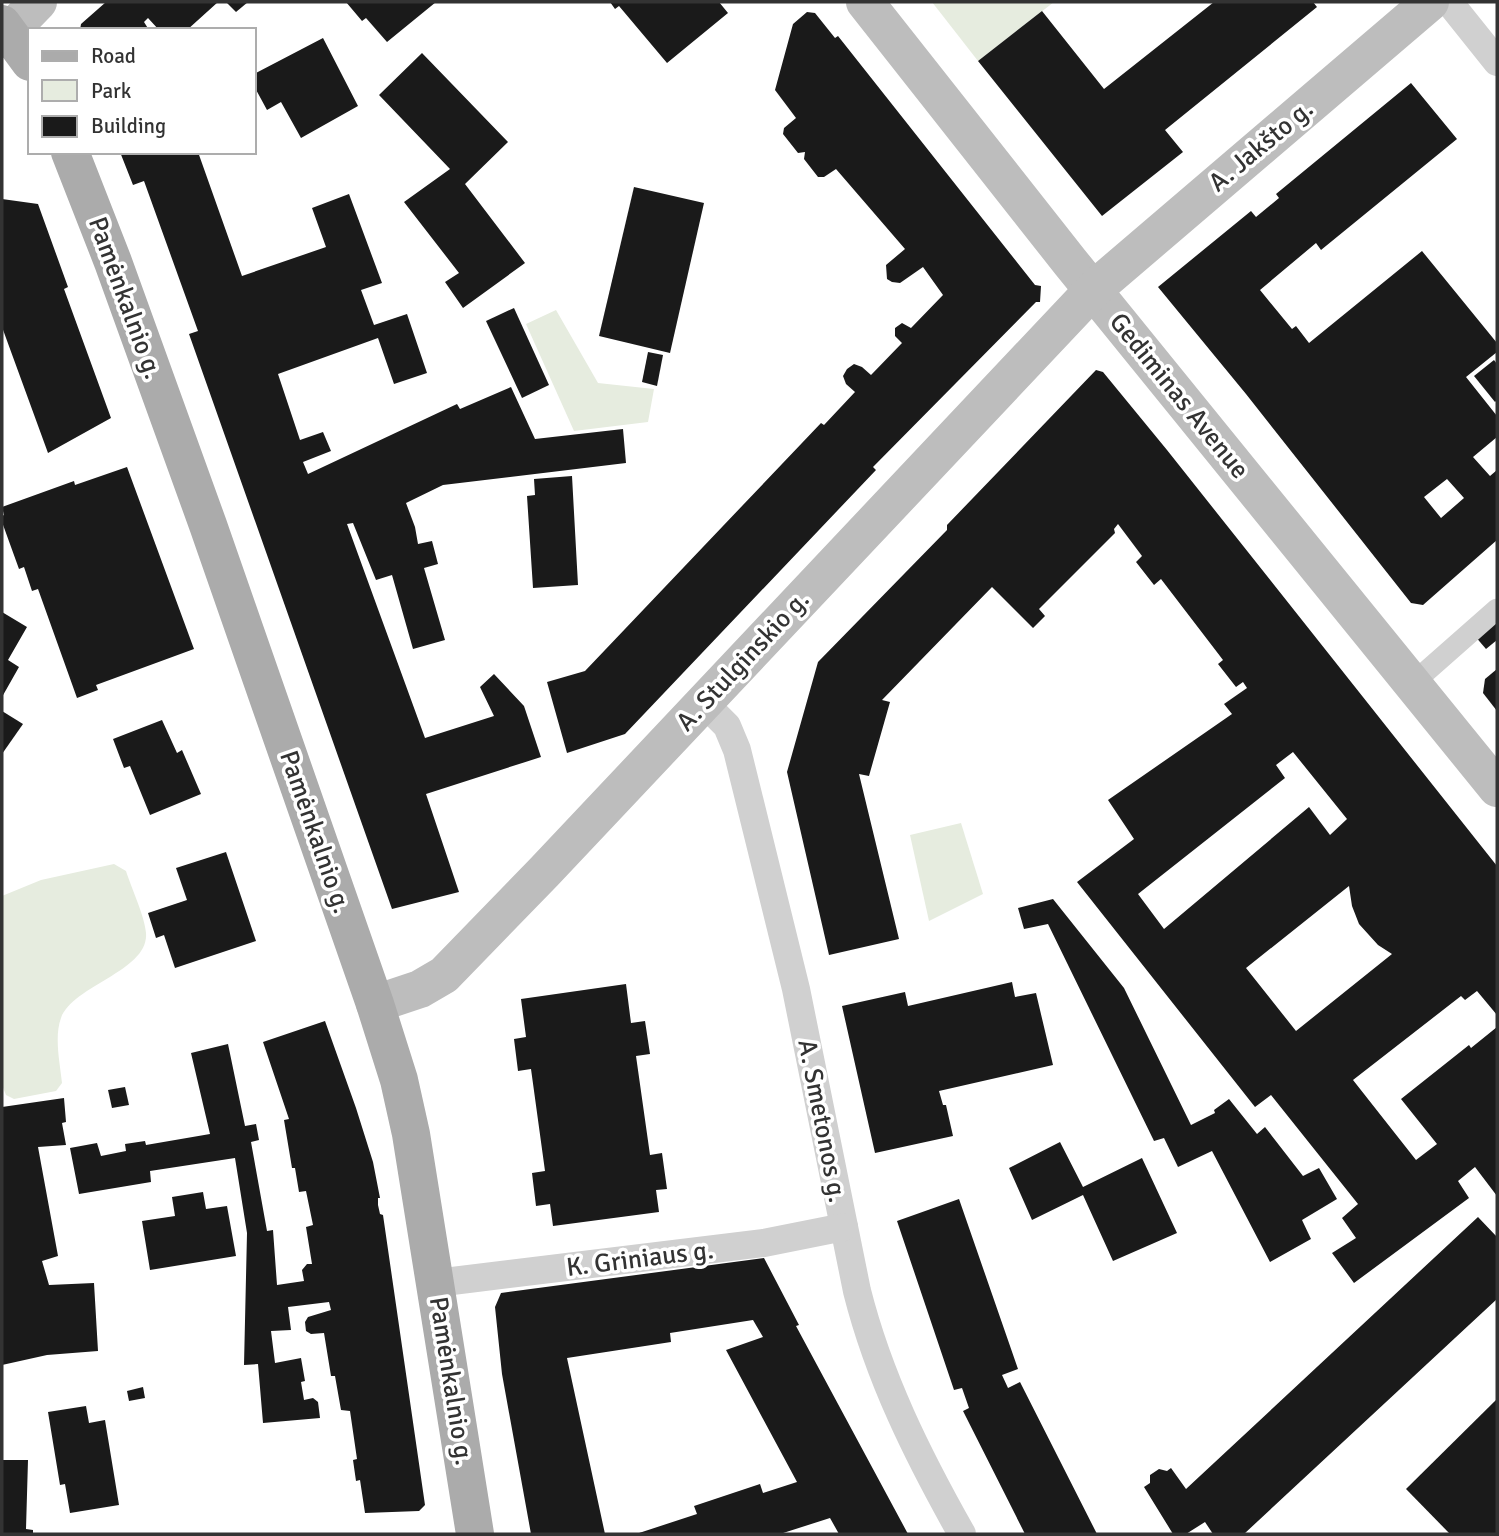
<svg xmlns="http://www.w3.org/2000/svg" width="1499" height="1536" viewBox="0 0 1499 1536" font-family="Signika,sans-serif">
<rect width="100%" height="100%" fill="#fff"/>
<g fill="#e6ecdf">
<polygon points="932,2 1054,2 978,61"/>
<polygon points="556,310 598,383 654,389 648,422 574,431 526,324"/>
<polygon points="961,823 983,894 929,921 910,835"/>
<path d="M114 864 126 871C131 887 145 917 146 933 149 971 73 985 61 1018 54 1037 60 1063 62 1083L56 1091 14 1099 6 1095 2 1085V896L41 880Z"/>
</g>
<g fill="#1a1a1a" fill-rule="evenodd">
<polygon points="106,2 218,2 187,30 159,30 148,18 144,22 149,30 80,30 81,24"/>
<polygon points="226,2 248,2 236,12"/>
<polygon points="346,2 436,2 387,42 366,18 362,21"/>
<polygon points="610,2 719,2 728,13 667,63 619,6 615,9"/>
<polygon points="1214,2 1313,2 1317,7 1165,130 1183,152 1102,216 978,61 1042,11 1104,89"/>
<polygon points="807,12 815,13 835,38 838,36 1035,285 1041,286 1040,302 1036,302 873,467 876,470 625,734 567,753 547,682 585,671 821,423 824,425 855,392 846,384 843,376 847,369 854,364 862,367 871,375 902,343 895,336 895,328 902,323 911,328 943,295 923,267 900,283 892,282 887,279 886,265 905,249 836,169 824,177 818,177 804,159 805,152 798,153 783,134 784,128 796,118 775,90 793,24"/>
<polygon points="323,38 358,106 301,138 281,102 267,110 254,86 254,74"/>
<polygon points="422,53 508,142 465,184 525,263 463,308 445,282 459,273 404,202 450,169 379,95"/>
<path d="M1411 83 1457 139 1321 250 1316 243 1260 290 1292 329 1296 326 1309 343 1422 251 1497 343V352L1466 377 1497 416V437L1473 457 1490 476 1497 470V540L1423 605 1411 603 1246 394 1158 287 1251 211 1256 217 1279 198 1276 194ZM1447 479 1464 498 1441 518 1424 497Z"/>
<polygon points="120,152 198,152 242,276 326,247 312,208 349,194 382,283 361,290 374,325 407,314 427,373 394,384 378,338 278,374 300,440 323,432 331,451 303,462 308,474 457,404 460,409 511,387 535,439 623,429 626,463 443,485 406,503 415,527 418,544 432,541 438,564 424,568 445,640 413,649 392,575 376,580 353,523 347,524 425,738 494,716 480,687 494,674 524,706 541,757 426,794 459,892 392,909 189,334 198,331 144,181 133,185"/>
<polygon points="634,187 704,203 670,353 599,336"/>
<polygon points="2,199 38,204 68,287 64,289 111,418 48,453 2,327"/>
<polygon points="514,308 549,385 522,398 486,321"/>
<polygon points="648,352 663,355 657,386 642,382"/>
<polygon points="1494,360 1497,364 1497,400 1495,402 1474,376"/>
<path d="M1096 370 1103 372 1167 450 1497 866V1015L1477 991 1465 1000 1461 996 1353 1080 1416 1160 1437 1144 1401 1099 1469 1045 1471 1048 1497 1027V1196L1475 1167 1458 1181 1469 1198 1354 1283 1332 1253 1356 1238 1342 1218 1358 1204 1271 1095 1255 1107 1077 882 1134 839 1108 800 1232 714 1224 704 1247 688 1243 682 1236 687 1218 664 1223 660 1161 579 1154 585 1136 562 1142 556 1118 524 1114 529 1115 533 1039 609 1045 616 1033 628 992 587 882 700 890 702 869 776 859 774 899 939 829 955 787 772 818 662 947 530V525ZM1293 752 1347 819 1330 835 1309 807 1164 929 1138 894 1285 778 1276 765ZM1349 886 1352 906 1359 924 1378 945 1392 954 1296 1031 1246 968Z"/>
<polygon points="127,467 194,649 96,685 98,690 77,698 38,589 32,591 24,567 19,569 2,522 2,516 4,515 2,507 74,481 75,485"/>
<polygon points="572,476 578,585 533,588 527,496 535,495 534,479"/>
<polygon points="2,612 27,627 8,660 19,667 2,697"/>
<polygon points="1497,615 1497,640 1486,649 1474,635"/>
<polygon points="1497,669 1497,711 1483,693 1485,679"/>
<polygon points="2,711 23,724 2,754"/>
<polygon points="162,720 177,753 182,750 201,794 150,815 130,766 124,768 113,739"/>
<polygon points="226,852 256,941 175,968 164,935 156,938 148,913 187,900 176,868"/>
<polygon points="1053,899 1124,988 1191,1125 1215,1113 1214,1110 1229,1099 1257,1134 1265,1127 1303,1176 1319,1168 1337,1199 1302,1220 1311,1239 1270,1262 1212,1151 1178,1167 1164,1138 1154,1141 1048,924 1024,929 1018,908"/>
<polygon points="1012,982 1015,997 1036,993 1053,1065 939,1091 943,1105 946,1105 953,1136 875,1153 842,1006 905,992 908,1006"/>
<polygon points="626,984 631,1023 645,1021 650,1054 636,1056 650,1155 662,1153 667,1189 656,1190 659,1212 553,1226 550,1204 536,1206 532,1173 545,1171 531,1069 518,1071 514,1039 526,1037 521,999"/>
<polygon points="325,1021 356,1108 373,1162 380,1198 378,1198 378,1205 380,1214 383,1215 425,1505 419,1511 365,1513 360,1480 356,1481 353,1460 357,1459 350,1411 341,1410 335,1376 331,1376 324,1333 311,1334 306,1331 305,1322 308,1317 331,1310 329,1302 288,1307 291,1330 271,1331 275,1363 301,1358 305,1381 301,1382 304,1400 313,1398 318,1402 320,1418 263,1423 258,1364 244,1365 247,1233 235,1158 150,1171 151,1182 79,1194 70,1148 97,1143 101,1156 126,1151 125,1144 145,1141 146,1145 210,1134 191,1053 228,1044 245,1126 256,1124 259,1140 251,1142 267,1231 273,1230 277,1285 304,1281 302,1270 307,1264 312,1264 306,1227 313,1225 306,1191 299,1192 295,1168 292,1168 284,1120 289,1119 263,1042"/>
<polygon points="125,1087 129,1105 112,1108 108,1090"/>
<polygon points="64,1098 66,1122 62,1123 66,1145 38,1147 58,1256 42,1261 49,1285 94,1283 98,1351 47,1355 2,1365 2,1107"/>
<polygon points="1060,1142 1083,1187 1142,1158 1177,1233 1113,1261 1083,1195 1032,1220 1009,1168"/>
<polygon points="203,1192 206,1209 227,1206 236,1256 150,1270 142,1221 175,1216 172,1197"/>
<polygon points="959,1199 1018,1369 1002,1375 1008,1388 1020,1382 1097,1534 1025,1534 963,1411 969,1408 962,1388 954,1390 897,1221"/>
<polygon points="1478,1217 1497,1237 1497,1299 1244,1534 1213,1534 1205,1522 1186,1534 1173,1534 1144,1487 1150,1483 1150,1475 1159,1469 1167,1471 1171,1468 1186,1489"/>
<polygon points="764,1258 799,1325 796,1326 908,1534 839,1534 830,1518 780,1534 636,1534 697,1514 694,1506 760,1484 763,1493 797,1482 726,1350 763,1337 753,1320 670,1333 671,1342 567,1358 605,1534 531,1534 502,1374 495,1307 501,1293"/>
<polygon points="143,1387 145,1398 129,1401 127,1391"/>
<polygon points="1497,1399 1497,1534 1450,1534 1406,1489"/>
<polygon points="86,1406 89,1423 105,1420 119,1505 70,1513 65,1484 60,1485 48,1412"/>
<polygon points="2,1460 28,1460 26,1529 33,1530 33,1534 2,1534"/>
</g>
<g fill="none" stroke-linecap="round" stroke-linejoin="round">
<polyline stroke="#d0d0d0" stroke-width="21" points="1413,683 1497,609"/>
<g stroke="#d0d0d0" stroke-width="28">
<polyline points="1449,2 1497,62"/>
<path d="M704 703 727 726 737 750 796 989 857 1291C879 1378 918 1456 962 1534"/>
<polyline points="436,1283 764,1243 844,1227"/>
</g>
<g stroke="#bdbdbd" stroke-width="38">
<polyline points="865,2 1070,262 1497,788"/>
<polyline points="2,39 38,2"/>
<polyline points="375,1004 420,989 444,975 544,872 1093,290 1430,2"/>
</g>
<g stroke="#ababab" stroke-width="38">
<polyline points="2,24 30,62"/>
<polyline points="70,152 113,262 208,525 375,1004 399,1080 411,1134 475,1534"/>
</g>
</g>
<g text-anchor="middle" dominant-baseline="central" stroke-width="7" stroke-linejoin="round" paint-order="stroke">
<g font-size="26" fill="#333" stroke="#fff">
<text transform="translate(1261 146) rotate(-40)">A. Jakšto g.</text>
<text transform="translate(125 298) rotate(70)">Pamėnkalnio g.</text>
<text transform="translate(1179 396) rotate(51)">Gediminas Avenue</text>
<text transform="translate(743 661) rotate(-47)">A. Stulginskio g.</text>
<text transform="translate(315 832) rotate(71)">Pamėnkalnio g.</text>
<text transform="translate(822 1121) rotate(79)">A. Smetonos g.</text>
<text transform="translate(640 1259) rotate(-7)">K. Griniaus g.</text>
<text transform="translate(451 1381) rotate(81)">Pamėnkalnio g.</text>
</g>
</g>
<rect width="1499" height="1536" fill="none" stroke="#333333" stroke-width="7"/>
<rect x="28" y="28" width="228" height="126" fill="#ffffff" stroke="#adadad" stroke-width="2"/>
<rect x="42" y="51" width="35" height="10" fill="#ababab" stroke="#adadad" stroke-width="2"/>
<text x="91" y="63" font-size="21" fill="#333333">Road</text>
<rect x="42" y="80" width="35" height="21" fill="#e6ecdf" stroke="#adadad" stroke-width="2"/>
<text x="91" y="98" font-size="21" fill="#333333">Park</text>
<rect x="42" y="116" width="35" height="21" fill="#1a1a1a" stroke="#adadad" stroke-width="2"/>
<text x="91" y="133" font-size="21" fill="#333333">Building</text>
</svg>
